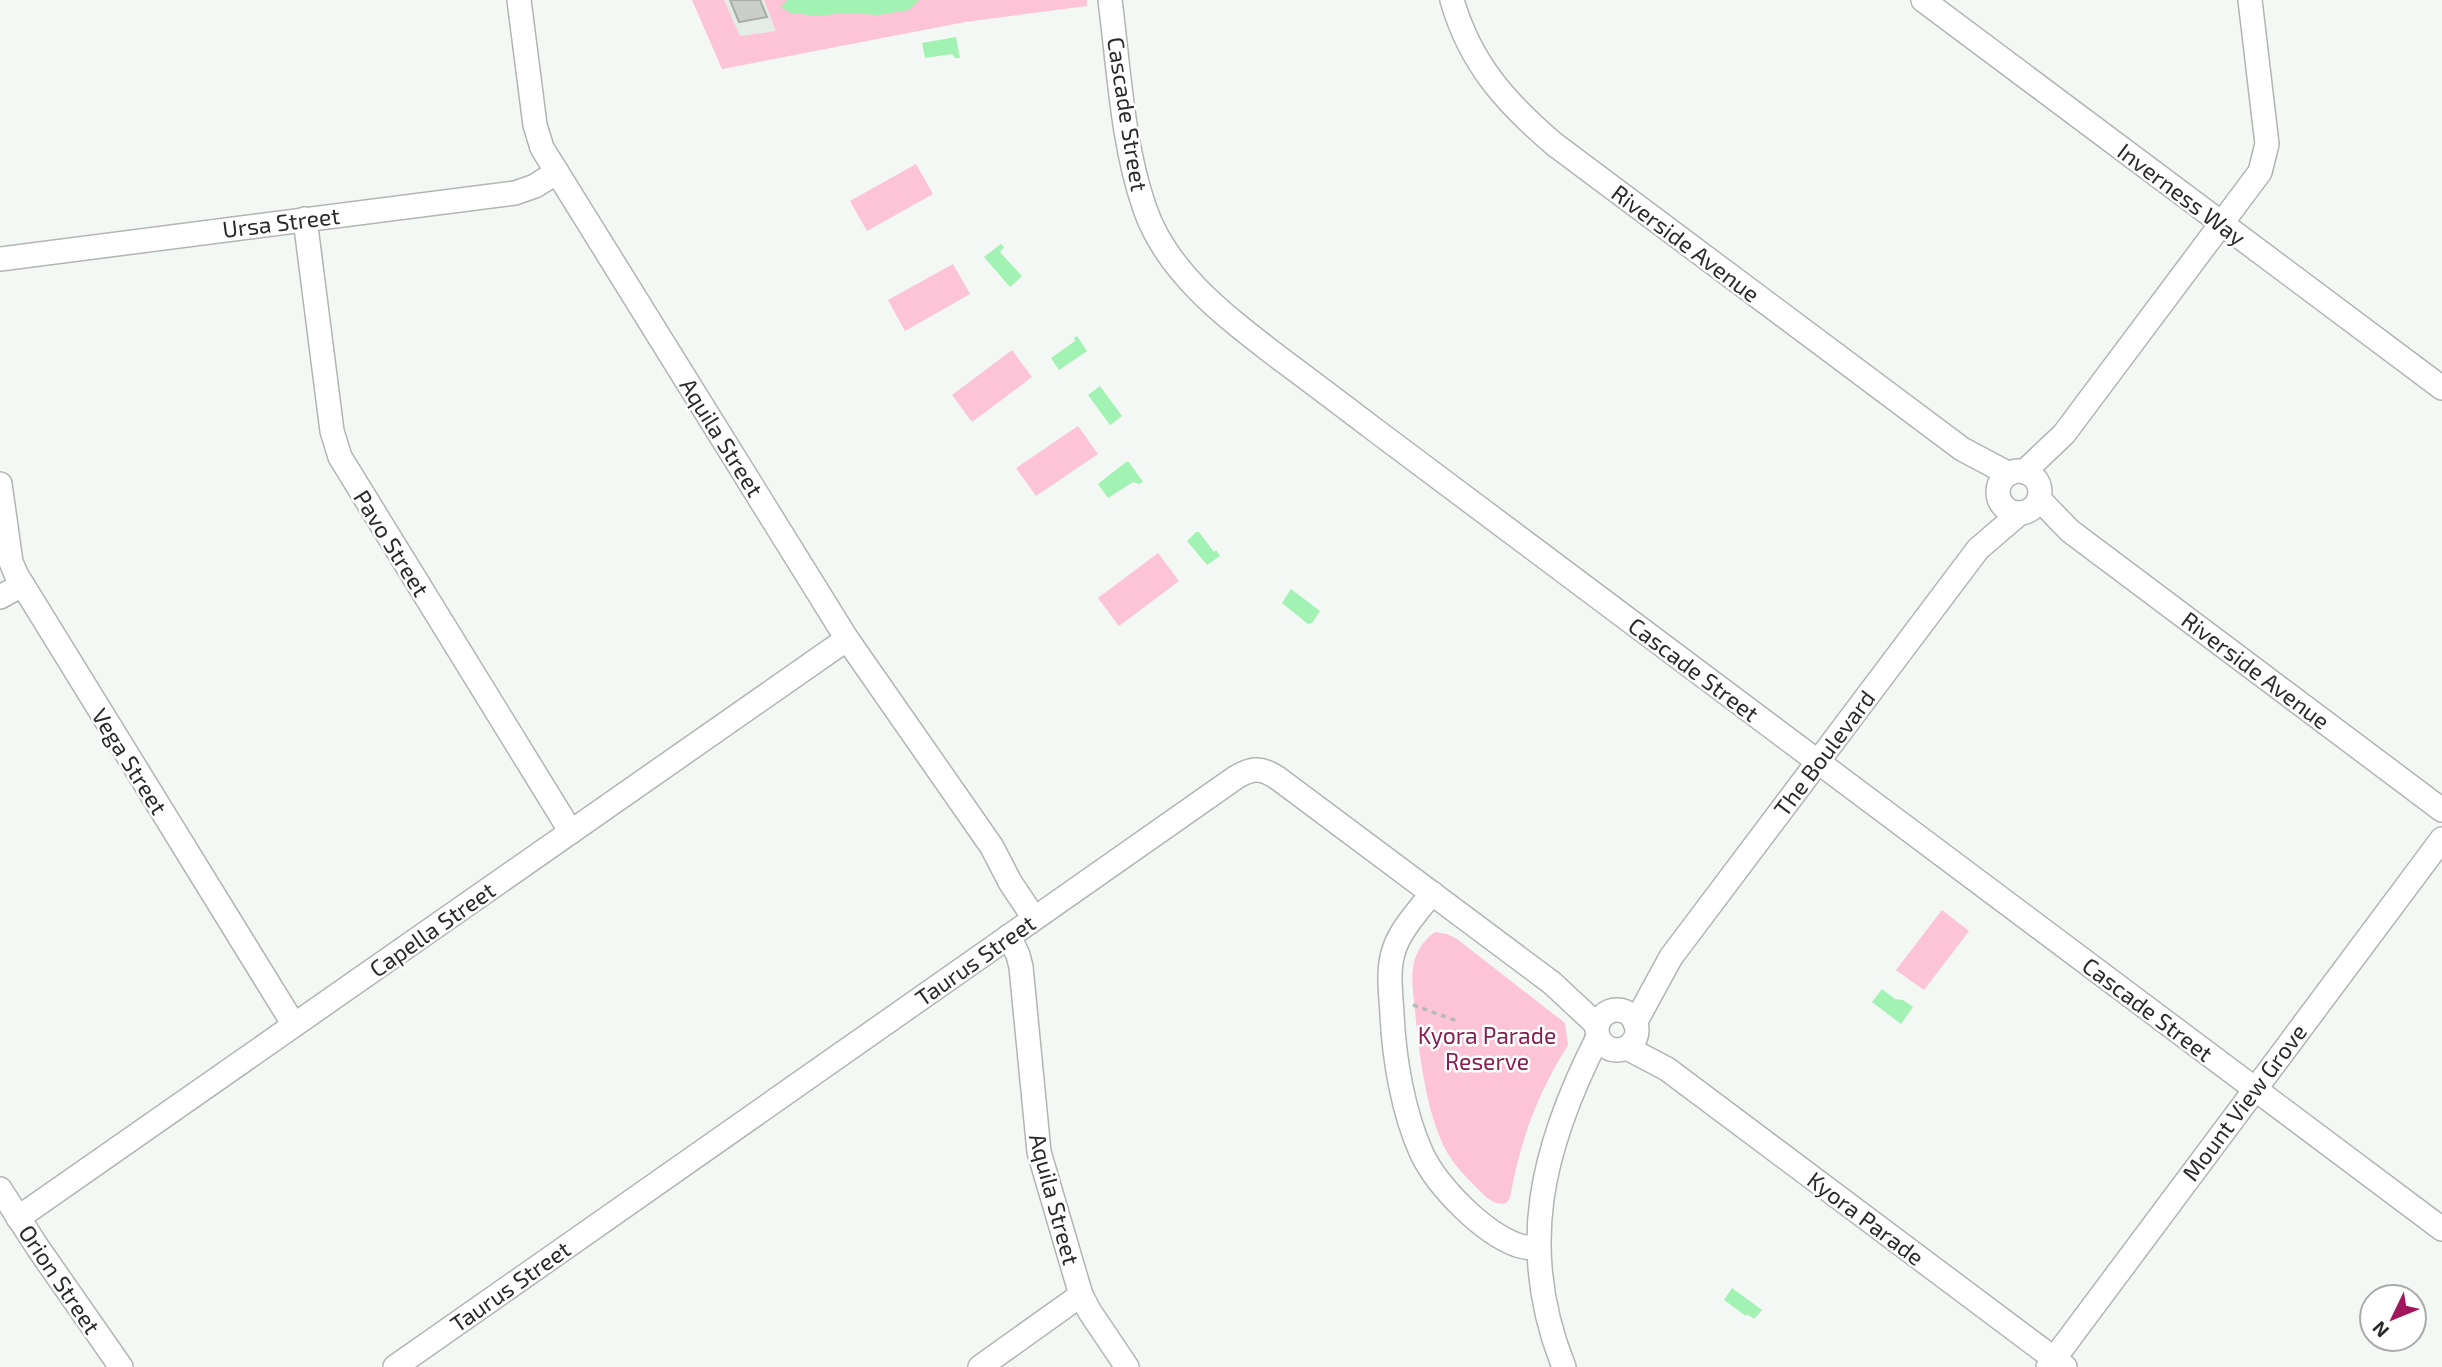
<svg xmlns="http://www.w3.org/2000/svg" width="2442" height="1367" viewBox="0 0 2442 1367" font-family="'Exo 2',sans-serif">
<rect width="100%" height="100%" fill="#f4f8f5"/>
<polygon fill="#e3ede5" points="724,0 764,0 777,31 740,36"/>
<g fill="#fdc3d6">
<polygon points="692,0 724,0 740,36 776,31 764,0 1087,0 1087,6 965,22 722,69"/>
<polygon points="916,164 933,194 867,231 850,201"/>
<polygon points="953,264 970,294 905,331 888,300"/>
<polygon points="1012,350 1032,377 972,422 952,395"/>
<polygon points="1078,426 1098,454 1036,496 1016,468"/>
<polygon points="1158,553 1179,581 1119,626 1098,598"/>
<polygon points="1942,910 1969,931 1924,990 1896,970"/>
<path d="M1435 932 1447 934 1457 939 1565 1023 1568 1045C1537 1094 1520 1141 1510 1198L1506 1203C1492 1206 1484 1195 1475 1186 1466 1177 1457 1168 1450 1157 1427 1122 1419 1053 1415 1011 1414 997 1411 982 1413 968 1415 953 1423 940 1435 932Z"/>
</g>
<g fill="#a2f2b4">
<polygon points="787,0 919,0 909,10 878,15 845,13 818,16 791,13 781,7"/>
<polygon points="956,37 960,58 955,58 952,54 925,58 922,43"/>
<polygon points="1001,244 1004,247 1000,252 1022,276 1010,287 984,257"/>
<polygon points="1077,336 1087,351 1059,370 1051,358 1075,341 1074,338"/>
<polygon points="1100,386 1122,416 1110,425 1088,395"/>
<polygon points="1126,462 1129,462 1143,482 1139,484 1133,482 1108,498 1098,484"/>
<polygon points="1196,532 1199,532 1214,552 1216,550 1220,556 1207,565 1187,541"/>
<polygon points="1291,589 1320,611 1312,623 1308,624 1282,603"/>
<polygon points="1882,989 1895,999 1903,1000 1913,1007 1901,1024 1872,1002"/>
<polygon points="1732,1288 1762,1310 1754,1319 1747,1314 1746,1316 1724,1300"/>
</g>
<polygon fill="#cbcfcc" stroke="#a9aca9" stroke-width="2" points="730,0 760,0 767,17 739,22"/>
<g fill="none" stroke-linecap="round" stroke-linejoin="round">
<defs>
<g id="minor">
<polyline points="519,0 535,125 542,148 847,639 992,847 1010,882 1034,918"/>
<path d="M1110 0C1119 69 1122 143 1145 209 1168 275 1229 319 1282 360 1312 382 1342 405 1371 427L2442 1229"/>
<path d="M1452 0C1470 63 1505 102 1554 144L1962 449 2009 474"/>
<polyline points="1923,0 2442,388"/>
<polyline points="305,219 332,431 340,457 571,832"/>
<polyline points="0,259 515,193 535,186 557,172"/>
<circle cx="2019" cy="492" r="21"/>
<polyline points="2024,472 2064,434 2260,172 2267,144 2250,0"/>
<polyline points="0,484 11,562 16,574 294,1025"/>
<polyline points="2039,499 2070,531 2442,810"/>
<polyline points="0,597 22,585"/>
<path d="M1432 893C1419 910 1400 930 1394 950 1387 970 1391 994 1392 1014 1394 1058 1403 1113 1422 1154 1438 1187 1482 1232 1517 1245 1523 1247 1531 1248 1538 1249"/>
<polyline points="1009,936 1018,955 1021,967 1039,1152 1081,1295 1090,1312 1127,1367"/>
<circle cx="1617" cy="1030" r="20"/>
<polyline points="1635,1023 1671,957 1978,549 2020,513"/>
<polyline points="1627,1048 1667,1069 2065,1367"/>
<polyline points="0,1189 38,1248 121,1367"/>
<polyline points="18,1218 847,639"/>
<path d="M395 1367 1235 778C1251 768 1260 767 1276 777L1552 983 1597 1025"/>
<polyline points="980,1367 1081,1295"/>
<path d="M1564 1367C1516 1248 1542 1147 1598 1037"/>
<polyline points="2048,1367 2442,839"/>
</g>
</defs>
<use href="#minor" stroke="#b2b5b2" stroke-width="26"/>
<polyline stroke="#b7bab8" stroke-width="3.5" stroke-dasharray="5 5" stroke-linecap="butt" points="1413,1005 1460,1022"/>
<use href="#minor" stroke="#fff" stroke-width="23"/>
</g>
<g text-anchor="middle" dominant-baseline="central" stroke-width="5" stroke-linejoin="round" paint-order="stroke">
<g font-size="23" fill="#292a29" stroke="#fff">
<text transform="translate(1128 114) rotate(81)">Cascade Street</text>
<text transform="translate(2182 194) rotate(37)">Inverness Way</text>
<text transform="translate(281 222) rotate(-7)">Ursa Street</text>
<text transform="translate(1686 243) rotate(37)">Riverside Avenue</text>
<text transform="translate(722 437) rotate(58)">Aquila Street</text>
<text transform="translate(392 543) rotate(58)">Pavo Street</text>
<text transform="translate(1694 669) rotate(37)">Cascade Street</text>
<text transform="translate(2256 670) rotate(37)">Riverside Avenue</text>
<text transform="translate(1824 753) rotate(-53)">The Boulevard</text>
<text transform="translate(130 761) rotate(58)">Vega Street</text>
<text transform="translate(432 929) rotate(-35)">Capella Street</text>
<text transform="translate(975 960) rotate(-35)">Taurus Street</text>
<text transform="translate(2148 1009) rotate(37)">Cascade Street</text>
<text transform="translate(2244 1102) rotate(-53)">Mount View Grove</text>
<text transform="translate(1055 1199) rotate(75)">Aquila Street</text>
<text transform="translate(1866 1218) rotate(37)">Kyora Parade</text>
<text transform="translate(60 1279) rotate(56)">Orion Street</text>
<text transform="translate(510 1286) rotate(-35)">Taurus Street</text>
</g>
<g font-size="23" fill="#871e4f" stroke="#fff">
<text x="1487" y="1035">Kyora Parade<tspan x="1487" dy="26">Reserve</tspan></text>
</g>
</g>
<g transform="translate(2393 1318) rotate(227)"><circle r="33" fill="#ffffff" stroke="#a9aaa9" stroke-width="2"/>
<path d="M0-5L12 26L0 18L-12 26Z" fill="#a2165d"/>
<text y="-10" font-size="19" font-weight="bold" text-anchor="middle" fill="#292a29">N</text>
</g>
</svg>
